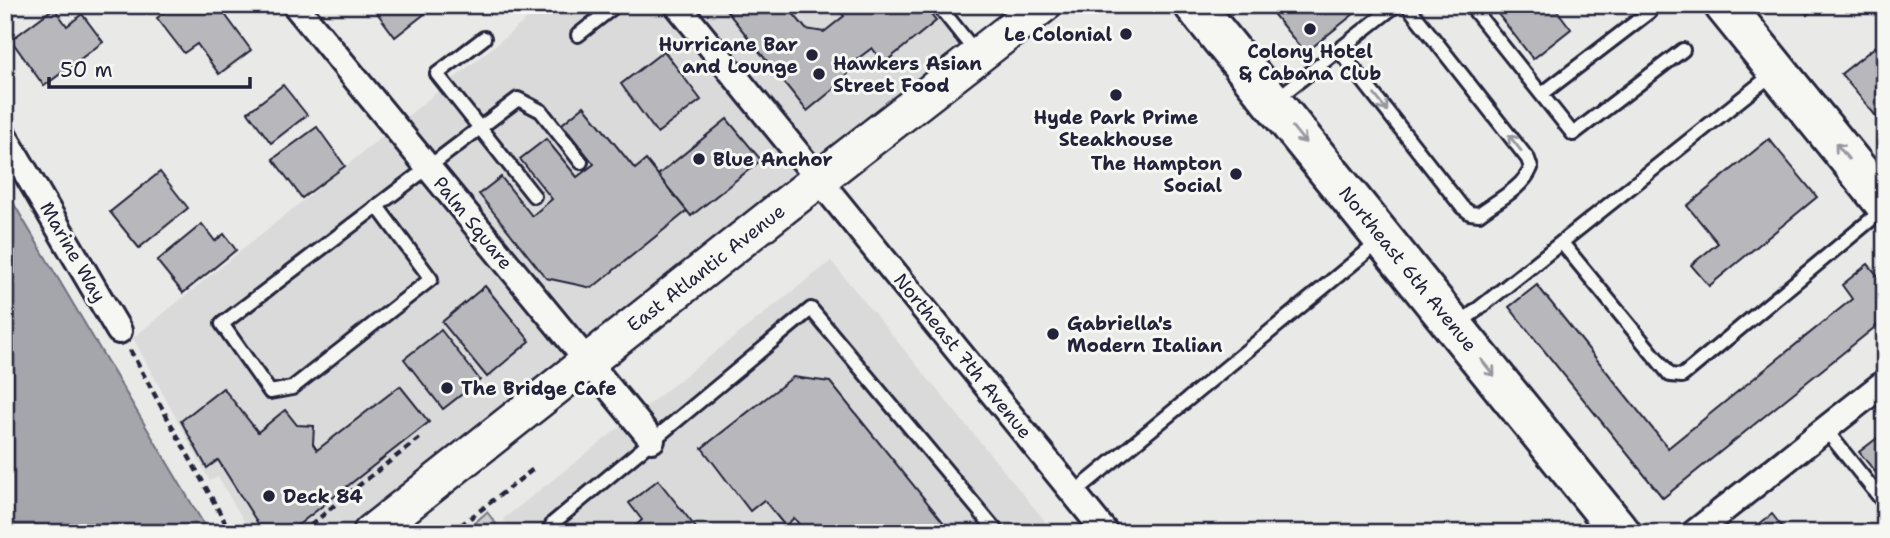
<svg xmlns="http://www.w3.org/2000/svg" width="1890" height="538" viewBox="0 0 1890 538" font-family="'Shantell Sans',sans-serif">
<rect width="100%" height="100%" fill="#e9e9e7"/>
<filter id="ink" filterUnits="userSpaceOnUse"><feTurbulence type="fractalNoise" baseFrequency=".0143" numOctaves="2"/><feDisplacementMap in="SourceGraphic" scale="14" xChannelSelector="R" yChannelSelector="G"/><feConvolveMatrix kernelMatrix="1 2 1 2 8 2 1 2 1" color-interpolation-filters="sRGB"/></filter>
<g filter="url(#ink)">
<g fill="#dadada">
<polygon points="545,5 928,5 959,44 349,533 251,533 218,477 210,481 133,338"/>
<polygon points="831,261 1055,533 514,533 503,519"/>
</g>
<polygon fill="#ccccce" stroke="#777784" stroke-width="2" points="487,512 503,533 463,533"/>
<polygon fill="#a5a5ac" stroke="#71717f" stroke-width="2" points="5,189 209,533 5,533"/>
<g fill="#b8b8bc" stroke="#22223b" stroke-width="2">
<polygon points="174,5 218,5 251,50 219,74 197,44 184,53 157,18"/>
<polygon points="381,5 436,5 395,37 375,10"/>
<polygon points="722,5 786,5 806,29 824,32 844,16 835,5 923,5 936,21 884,63 872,48 848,66 846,79 807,111"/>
<polygon points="1266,5 1365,5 1305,53"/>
<polygon points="1491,5 1553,5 1571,29 1533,59"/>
<polygon points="1799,5 1819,5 1807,15"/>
<polygon points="54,8 67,26 82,14 103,42 44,86 11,40"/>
<polygon points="1885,39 1885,127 1841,74"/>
<polygon points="664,51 701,100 657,133 621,84"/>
<polygon points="283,85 307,115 271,143 248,112"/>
<polygon points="584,106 635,169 646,160 687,211 592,288 546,278 479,194 501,177 532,216 552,199 520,159 546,139 577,177 594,164 562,124"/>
<polygon points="727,119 761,160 691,216 658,175"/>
<polygon points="317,127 345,166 302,198 273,159"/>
<polygon points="1769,139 1817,197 1709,286 1691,265 1718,243 1687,206"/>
<polygon points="160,172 188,208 139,248 110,212"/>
<polygon points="202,224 215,241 224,234 236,250 183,293 157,261"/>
<polygon points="1868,264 1885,284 1885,319 1663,498 1509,307 1537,285 1668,448 1852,299 1842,285"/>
<polygon points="485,286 530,341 487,377 442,322"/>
<polygon points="441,330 480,380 443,409 404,359"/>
<polygon points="793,377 830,382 952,533 806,533 794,518 785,526 764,500 750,511 702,448"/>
<polygon points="400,386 429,422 288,533 264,533 218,460 207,468 181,421 223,388 258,432 285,410 297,425 314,426 313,444 317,450"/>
<polygon points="1885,432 1885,484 1859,452"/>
<polygon points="658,480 700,533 627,533 642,520 629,503"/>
<polygon points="1772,514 1787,533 1748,533"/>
</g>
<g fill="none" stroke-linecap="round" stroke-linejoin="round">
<defs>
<g id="lane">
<polyline points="938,5 977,54"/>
<polyline points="1470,5 1573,134 1683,50"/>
<polyline points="578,35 616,5"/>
<polyline points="484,38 437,74 534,196"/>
<path d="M1339 50 1462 207 1470 213 1479 214C1496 201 1523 188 1531 168L1528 159 1407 5"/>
<polyline points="1542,94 1649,12"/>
<polyline points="1275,100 1396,5"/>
<path d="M377 206 431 279 292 388 270 392 222 324C320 249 419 174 518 99L541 111 581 162"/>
<polyline points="1562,243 1670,375 1682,376 1885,208"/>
<polyline points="1458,325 1775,72"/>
<polyline points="1825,429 1885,504"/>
<polyline points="1074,493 1380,241"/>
<polyline points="548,533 553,523 811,309 998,533"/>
</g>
<g id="street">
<polyline points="295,5 652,440"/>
<polyline points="677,5 1106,533"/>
<polyline points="5,137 119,331"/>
<polyline points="1694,533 1885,382"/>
</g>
<polyline id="secondary" points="371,533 787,204 1043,5"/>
<g id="primary">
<polyline points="1194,5 1621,533"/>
<polyline points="1724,5 1885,204"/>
</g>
</defs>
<use href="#lane" stroke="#22223b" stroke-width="18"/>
<use href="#street" stroke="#22223b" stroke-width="30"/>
<use href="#secondary" stroke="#22223b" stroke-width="40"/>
<use href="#primary" stroke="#22223b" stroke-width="44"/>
<g stroke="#22223b" stroke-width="4.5" stroke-dasharray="7 5" stroke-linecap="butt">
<polyline points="130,350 231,533"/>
<polyline points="462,524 466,533"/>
<polyline points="302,533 344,497 421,437"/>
<polyline points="451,533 536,467"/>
</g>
<use href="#lane" stroke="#f6f6f2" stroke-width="12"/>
<use href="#street" stroke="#f6f6f2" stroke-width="24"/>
<use href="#secondary" stroke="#f6f6f2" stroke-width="35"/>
<use href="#primary" stroke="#f6f6f2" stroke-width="38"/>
</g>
<defs><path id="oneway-shaft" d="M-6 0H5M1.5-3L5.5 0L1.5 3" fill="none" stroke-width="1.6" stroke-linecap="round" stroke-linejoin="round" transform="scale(1.75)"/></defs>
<g stroke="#9797a0">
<use href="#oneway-shaft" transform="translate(1381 103) rotate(52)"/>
<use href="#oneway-shaft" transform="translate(1299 135) rotate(51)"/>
<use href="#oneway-shaft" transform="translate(1515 143) rotate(-128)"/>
<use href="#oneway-shaft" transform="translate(1842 151) rotate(-129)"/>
<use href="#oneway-shaft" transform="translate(1488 368) rotate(51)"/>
</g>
</g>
<g fill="#22223b" stroke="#f6f6f2" stroke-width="2.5">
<circle cx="1310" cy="29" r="7"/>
<circle cx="1126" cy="34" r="7"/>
<circle cx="812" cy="55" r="7"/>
<circle cx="819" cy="74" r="7"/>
<circle cx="1116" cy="95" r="7"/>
<circle cx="699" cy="159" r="7"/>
<circle cx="1236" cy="174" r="7"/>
<circle cx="1053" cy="334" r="7"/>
<circle cx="447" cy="388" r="7"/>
<circle cx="269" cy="496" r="7"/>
</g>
<g text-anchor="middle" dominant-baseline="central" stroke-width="6" stroke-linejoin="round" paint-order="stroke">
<g font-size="19" font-weight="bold" fill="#22223b" stroke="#f6f6f2" text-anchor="start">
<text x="1112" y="34" text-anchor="end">Le Colonial</text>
<text x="798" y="44" text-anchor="end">Hurricane Bar<tspan x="798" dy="22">and Lounge</tspan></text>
<text x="1310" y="51" text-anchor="middle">Colony Hotel<tspan x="1310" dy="22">&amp; Cabana Club</tspan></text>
<text x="833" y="63">Hawkers Asian<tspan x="833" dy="22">Street Food</tspan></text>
<text x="1116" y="117" text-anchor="middle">Hyde Park Prime<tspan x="1116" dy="22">Steakhouse</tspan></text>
<text x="713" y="159">Blue Anchor</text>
<text x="1222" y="163" text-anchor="end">The Hampton<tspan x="1222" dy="22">Social</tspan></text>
<text x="1067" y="323">Gabriella's<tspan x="1067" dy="22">Modern Italian</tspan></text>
<text x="461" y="388">The Bridge Cafe</text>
<text x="283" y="496">Deck 84</text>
</g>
<g font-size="19" fill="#22223b" stroke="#f6f6f2">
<text transform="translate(473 223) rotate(51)">Palm Square</text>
<text transform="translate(73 252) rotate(60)">Marine Way</text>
<text transform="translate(706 268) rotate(-38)">East Atlantic Avenue</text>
<text transform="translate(1408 269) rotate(51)">Northeast 6th Avenue</text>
<text transform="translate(963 356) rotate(51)">Northeast 7th Avenue</text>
</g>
</g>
<rect width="1890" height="538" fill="none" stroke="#f6f6f2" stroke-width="28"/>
<rect x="14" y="14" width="1862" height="510" fill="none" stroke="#22223b" stroke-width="2.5" filter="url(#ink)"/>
<path d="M49 77v10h201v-10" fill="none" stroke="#22223b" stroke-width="3.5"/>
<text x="60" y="77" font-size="21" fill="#22223b" stroke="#f6f6f2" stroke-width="5" paint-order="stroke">50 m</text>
</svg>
